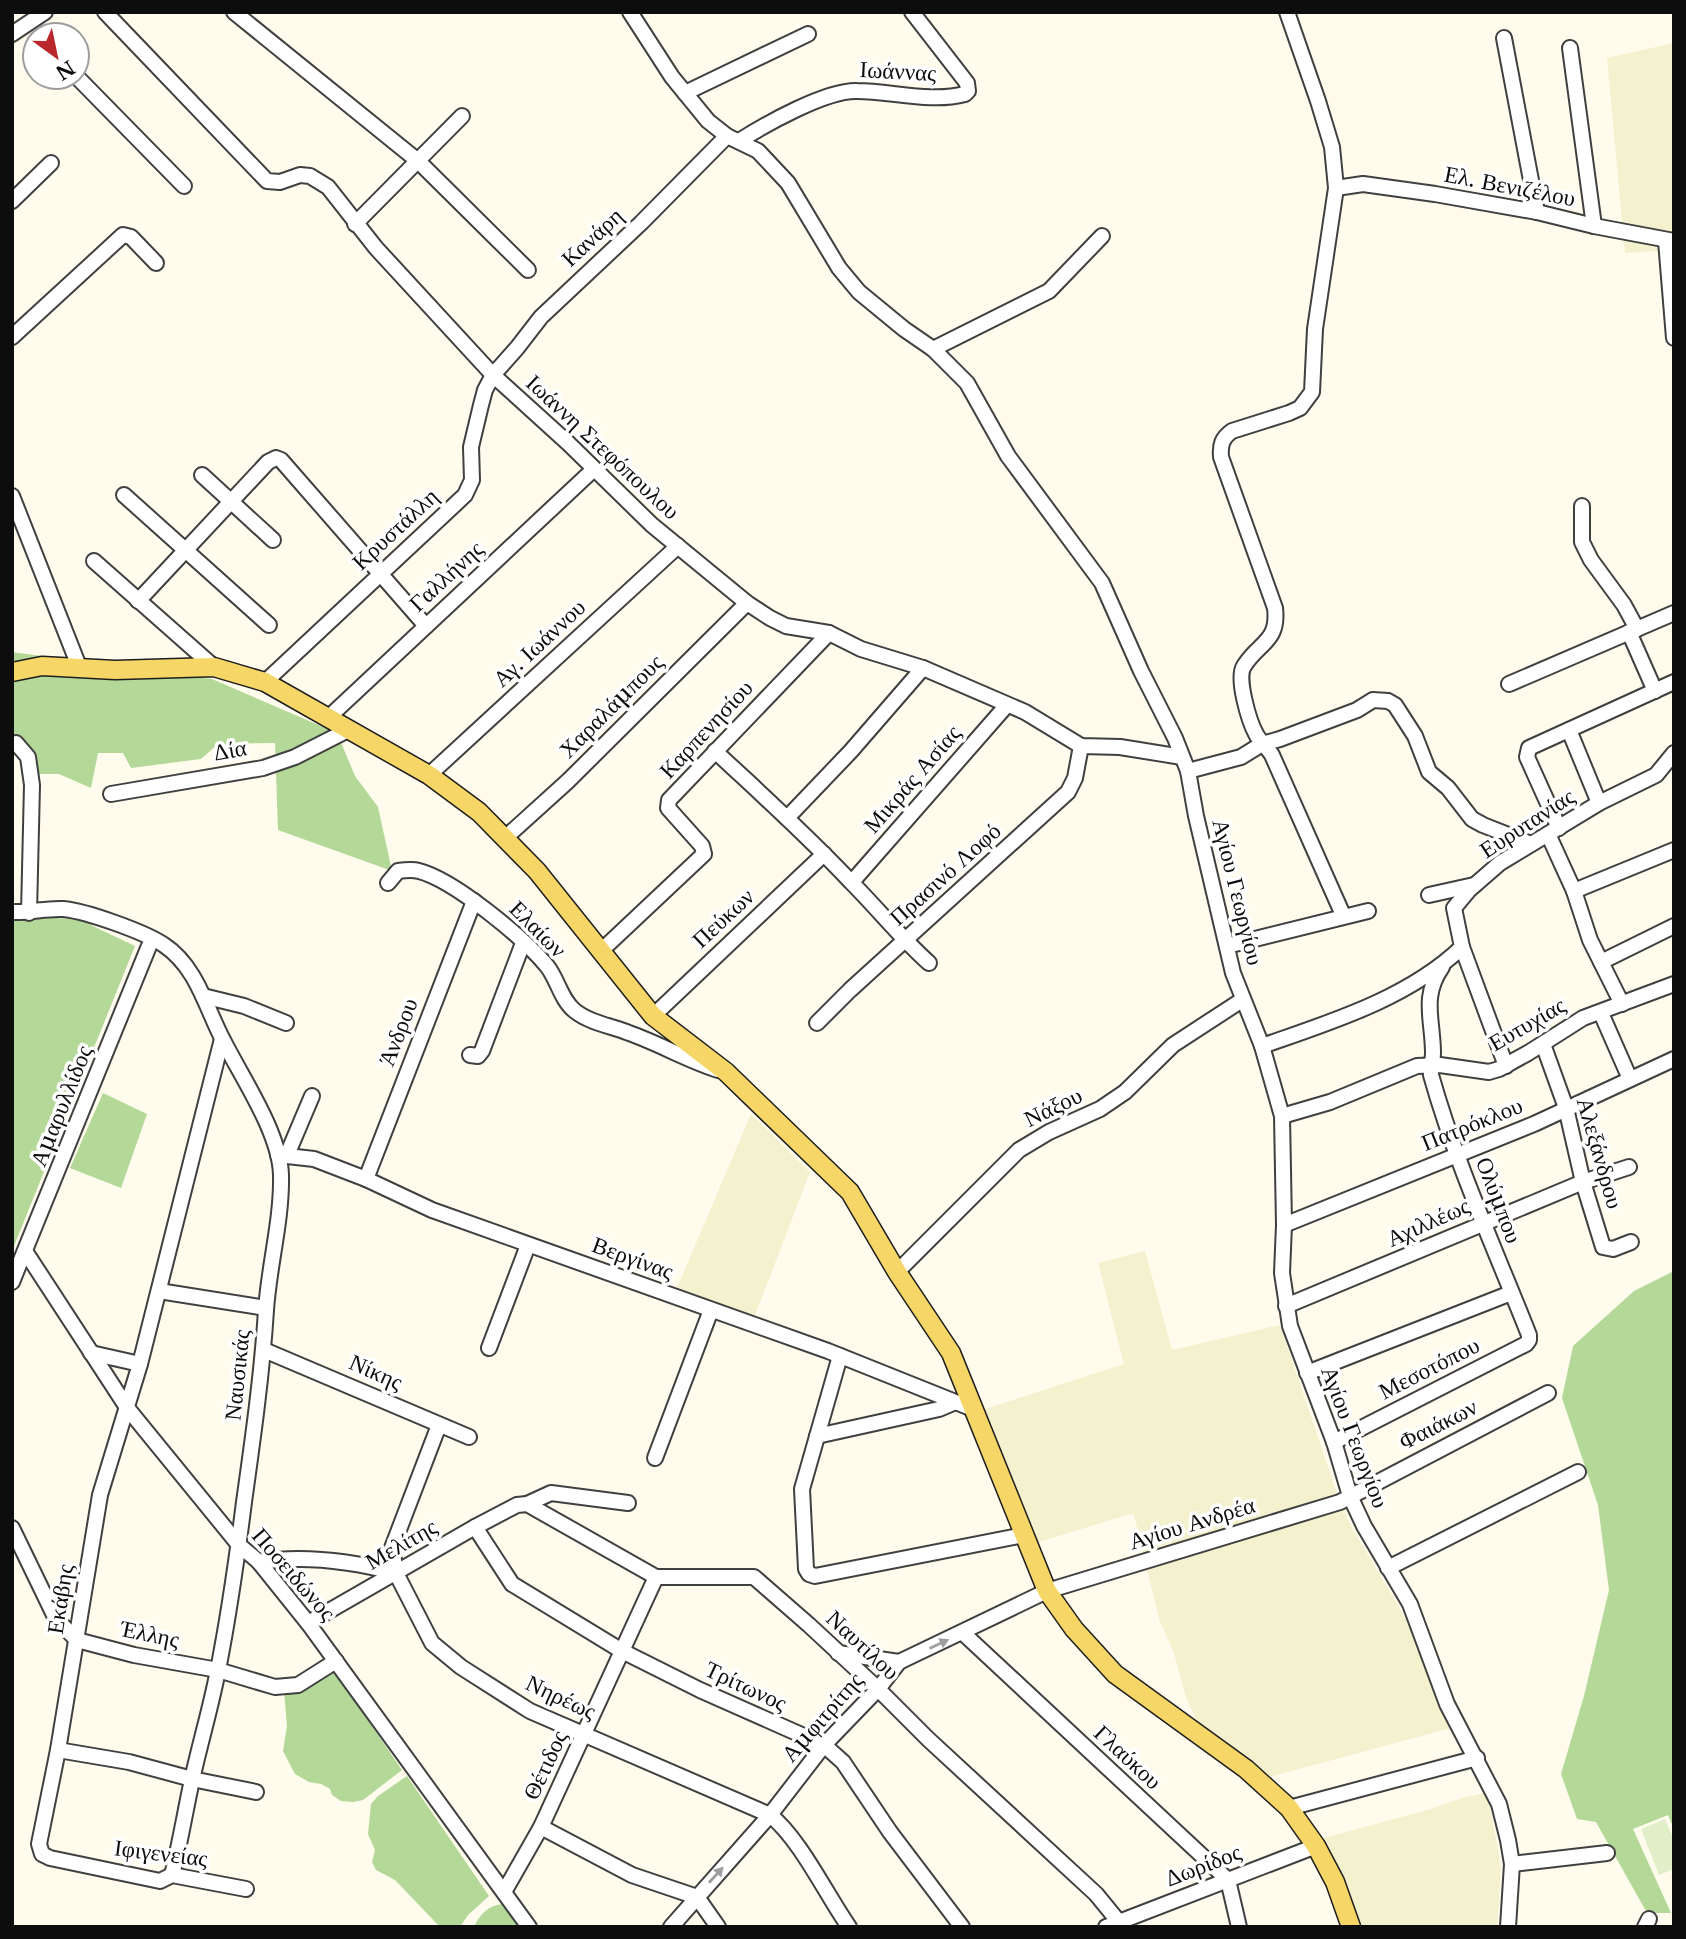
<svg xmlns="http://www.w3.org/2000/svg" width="1686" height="1939" viewBox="0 0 1686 1939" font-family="'Libre Baskerville',serif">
<rect width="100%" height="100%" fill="#fffbed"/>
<g fill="#f3f1ce">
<polygon points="1674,43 1674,250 1625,253 1607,58"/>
<polygon points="751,1114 810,1172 751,1326 674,1295"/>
<polygon points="1145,1251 1172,1350 1280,1325 1340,1502 1352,1528 1409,1624 1451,1728 1262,1779 1201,1731 1186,1697 1174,1653 1159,1619 1134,1515 1130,1514 1036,1543 973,1413 1124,1364 1098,1263"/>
<polygon points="1485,1793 1491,1812 1501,1867 1497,1927 1356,1927 1316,1840 1431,1809 1462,1798"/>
</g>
<g fill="#b3d897">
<polygon points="12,652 212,679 337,733 355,776 378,807 392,871 278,830 275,743 218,744 201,759 131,768 123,753 98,753 91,788 59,774 35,774 27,749 12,751"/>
<polygon points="12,916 78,919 135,946 12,1251"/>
<polygon points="103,1093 147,1114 121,1188 70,1168"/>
<polygon points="1674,1271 1674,1829 1668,1815 1633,1829 1671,1913 1647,1913 1596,1822 1577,1819 1561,1774 1584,1696 1609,1590 1598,1505 1562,1398 1573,1346 1634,1291"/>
<polygon points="333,1669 402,1770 363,1800 353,1802 341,1801 332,1795 330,1789 321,1784 309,1782 295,1774 283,1751 287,1726 284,1691"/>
<polygon points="407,1776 489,1896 468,1915 460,1927 440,1927 395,1880 376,1870 372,1862 375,1850 368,1834 371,1804 378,1796"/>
<path d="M503 1904 524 1927H474C480 1914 489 1905 503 1904Z"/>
</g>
<polygon fill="#e1efc9" points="1665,1819 1674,1841 1674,1869 1659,1875 1641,1829"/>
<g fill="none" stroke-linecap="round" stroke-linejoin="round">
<defs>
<g id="minor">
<polyline points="105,12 267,181 280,182 300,175 310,176 328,187 376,248 493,375 568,443 652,525 747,603 770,618 786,626 829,633 861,649 923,668 1025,712 1081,746 1120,747 1182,757"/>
<polyline points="234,12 418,161 528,270"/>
<polyline points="630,12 672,77 708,121 727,136 758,151 788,183 839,268 859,292 904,329 933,349 967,383 1008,456 1102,583 1141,671 1175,738 1188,771 1196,816 1233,973 1262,1046 1282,1116 1284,1225 1282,1273 1290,1326 1334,1442 1350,1496 1364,1526 1410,1604 1447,1704 1499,1804 1508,1840 1512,1864 1508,1927"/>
<path d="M1287 12 1318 101 1332 147 1336 188 1315 329 1312 392 1300 408 1289 413 1232 431C1222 438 1220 445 1221 457L1275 608C1279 642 1259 642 1244 666 1236 678 1249 721 1256 734 1260 742 1267 747 1272 755L1343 915"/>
<polyline points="12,34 45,12"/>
<polyline points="1504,38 1537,212"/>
<polyline points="1570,48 1594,226"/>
<polyline points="77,77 184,186"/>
<polyline points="685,93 808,34"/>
<path d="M739 141C766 124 826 90 857 91 891 91 931 103 965 94L968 91 967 83 912 12"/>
<polyline points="1336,188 1363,184 1435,194 1537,212 1594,226 1674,241"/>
<polyline points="12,201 51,163"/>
<polyline points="355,224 462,116"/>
<polyline points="1666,241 1674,338"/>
<polyline points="12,337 123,235 131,237 156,263"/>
<polyline points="933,349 1049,291 1102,236"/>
<polyline points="202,475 273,540"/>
<polyline points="124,495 269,625"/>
<polyline points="12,496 80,669"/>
<polyline points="1582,506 1582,542 1591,560 1624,605 1637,629"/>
<polyline points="94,561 214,667"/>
<polyline points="138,601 268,462 276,458 281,460 426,626"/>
<polyline points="1629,632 1655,691"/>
<polyline points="265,682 465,495 472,480 471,447 481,405 485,390 493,375 517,348 541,317 641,223 727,136"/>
<polyline points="1509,684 1674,613"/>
<polyline points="329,717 594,469"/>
<polyline points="1569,730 1599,803"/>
<polyline points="16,743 28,757 32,785 29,913"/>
<path d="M715 751C761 794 808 836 851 882 878 909 901 938 929 963"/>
<polyline points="1188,771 1241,757 1262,744 1280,739 1357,710 1373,700 1388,701 1395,705 1415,736 1429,772 1448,788 1472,819 1483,825 1531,844"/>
<polyline points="429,775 678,546"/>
<polyline points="111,794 263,768 295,757 350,729"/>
<polyline points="787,818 851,751 923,668"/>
<polyline points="1559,828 1527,757 1529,748 1674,682"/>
<polyline points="1548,834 1574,891 1590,940 1622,1004"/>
<polyline points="505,838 568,781 747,603"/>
<polyline points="852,882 1007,705"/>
<path d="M388 883 398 871C405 870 412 869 419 871 454 880 524 938 547 966 558 980 561 1000 575 1011 590 1023 612 1026 629 1033 660 1044 687 1060 718 1070"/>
<polyline points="1574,891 1674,850"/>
<polyline points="1429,895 1474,885"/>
<path d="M12 912C29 913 46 908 63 909 86 911 145 932 164 945 197 967 206 1008 223 1040 242 1078 280 1133 281 1175 282 1220 269 1265 266 1310 262 1374 253 1438 244 1502 237 1558 229 1614 218 1670 211 1707 200 1743 192 1780 185 1812 180 1844 172 1875"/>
<polyline points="1227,946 1368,911"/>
<polyline points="1462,947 1506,1066"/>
<polyline points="602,950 704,854 702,846 668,808 669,800 829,633"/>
<polyline points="1601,962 1674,926"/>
<polyline points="203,996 244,1006 286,1023"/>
<polyline points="1601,1013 1630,1079"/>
<polyline points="653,1016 824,854"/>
<polyline points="817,1023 850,990 1068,792 1075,778 1081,746"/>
<polyline points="222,1039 140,1364 100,1495 58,1750 39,1844 42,1854 50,1858 160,1881 172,1875 246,1889"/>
<polyline points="1543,1044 1566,1108 1583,1182 1603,1247 1613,1249 1631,1242"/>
<path d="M1262 1046C1331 1022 1409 998 1462 947L1454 908 1469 890 1500 863 1599 803 1656 775 1674 753"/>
<polyline points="470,1055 478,1056 482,1051 523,943"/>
<polyline points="1282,1116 1330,1102 1417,1066 1440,1065 1489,1072 1499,1069 1528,1053 1583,1018 1674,984"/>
<polyline points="278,1155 314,1159 366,1179 432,1210 828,1351 973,1409"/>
<polyline points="287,1155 312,1096"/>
<polyline points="366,1179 474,901"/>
<polyline points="1284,1225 1534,1124 1674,1059"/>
<polyline points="25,1251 128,1409 239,1545 259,1562 308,1623 529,1927"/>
<polyline points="897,1272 1019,1150 1049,1132 1100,1109 1125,1092 1173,1045 1242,1000"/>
<polyline points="12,1282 149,946"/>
<polyline points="159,1291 266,1308"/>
<polyline points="1286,1306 1583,1182 1629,1167"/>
<polyline points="489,1348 528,1245"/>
<polyline points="264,1350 469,1437"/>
<polyline points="91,1353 140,1364"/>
<polyline points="840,1356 802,1489 806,1569 809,1574 815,1576 1024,1535"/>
<polyline points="1307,1373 1511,1293"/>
<path d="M439 1425 392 1548 396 1573 432 1643 461 1667 530 1711 770 1815C800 1839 826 1894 849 1927"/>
<polyline points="817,1436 939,1409 953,1403"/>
<path d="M1334 1442 1526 1344 1529 1340V1335C1495 1249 1456 1164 1431 1075 1430 1067 1433 1061 1433 1053 1433 1020 1421 997 1442 967"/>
<polyline points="655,1458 711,1310"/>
<polyline points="527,1504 551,1493 628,1503"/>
<polyline points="475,1527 512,1584 622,1651 700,1690 824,1745 843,1762 890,1832 962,1927"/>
<polyline points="12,1528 56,1619 77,1640 134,1655 218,1670 275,1687 298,1685 336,1661"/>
<path d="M259 1562C305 1555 351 1561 396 1573"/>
<polyline points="1388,1568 1578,1472"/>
<polyline points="308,1623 475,1527 517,1505 527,1504 656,1577 754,1577 809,1625 878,1689 928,1739 1096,1894 1123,1927"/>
<polyline points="963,1633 1228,1880 1239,1927"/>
<polyline points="838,1653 899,1662"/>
<polyline points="58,1750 129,1762 192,1779 256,1792"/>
<polyline points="1289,1808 1477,1758"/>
<polyline points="541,1827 632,1875 697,1897 718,1927"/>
<polyline points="1512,1864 1607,1853"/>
<polyline points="504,1892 541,1827 656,1577"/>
<polyline points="671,1927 770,1815 824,1745 878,1689 899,1662 1047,1591 1340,1502 1548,1393"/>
<polyline points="1106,1927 1316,1846"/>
<polyline points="1645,1927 1649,1919"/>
</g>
<polyline id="major" points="12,672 42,666 115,670 214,667 265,682 429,775 479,812 537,871 653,1016 726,1072 850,1192 897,1272 951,1353 1047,1591 1074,1629 1115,1674 1246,1769 1289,1808 1316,1846 1335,1882 1351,1927"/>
</defs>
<use href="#minor" stroke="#404040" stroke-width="18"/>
<use href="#major" stroke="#1e1e1e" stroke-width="21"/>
<use href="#minor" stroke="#fff" stroke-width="14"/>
<use href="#major" stroke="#f5d666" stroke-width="18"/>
</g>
<defs><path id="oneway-solid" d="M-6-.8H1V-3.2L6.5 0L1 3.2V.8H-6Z" transform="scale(1.75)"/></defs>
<g fill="#9e9e9e">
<use href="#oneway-solid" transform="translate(939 1644) rotate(-25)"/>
<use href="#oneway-solid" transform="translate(716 1875) rotate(-48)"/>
</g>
<g text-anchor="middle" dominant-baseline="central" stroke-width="7" stroke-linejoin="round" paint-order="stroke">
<g font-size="23" fill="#0d0d0d" stroke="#fff">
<text transform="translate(898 71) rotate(3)">Ιωάννας</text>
<text transform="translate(1510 186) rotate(11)">Ελ. Βενιζέλου</text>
<text transform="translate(592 237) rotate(-43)">Κανάρη</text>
<text transform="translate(603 447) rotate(43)">Ιωάννη Στεφόπουλου</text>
<text transform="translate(395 529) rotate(-43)">Κρυστάλλη</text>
<text transform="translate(446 576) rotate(-43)">Γαλλήνης</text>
<text transform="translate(539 643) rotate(-43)">Αγ. Ιωάννου</text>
<text transform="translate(611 706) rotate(-45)">Χαραλάμπους</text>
<text transform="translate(706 729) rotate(-47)">Καρπενησίου</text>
<text transform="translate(230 750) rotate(-10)">Δία</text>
<text transform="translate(912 779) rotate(-49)">Μικράς Ασίας</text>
<text transform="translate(1527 823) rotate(-33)">Ευρυτανίας</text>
<text transform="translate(945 874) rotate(-42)">Πρασινό Λοφό</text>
<text transform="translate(1238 892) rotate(76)">Αγίου Γεωργίου</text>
<text transform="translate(723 918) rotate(-43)">Πεύκων</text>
<text transform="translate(538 929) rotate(45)">Ελαίων</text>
<text transform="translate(1527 1024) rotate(-30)">Ευτυχίας</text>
<text transform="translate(398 1032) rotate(-69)">Άνδρου</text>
<text transform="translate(61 1106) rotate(-68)">Αμαρυλλίδος</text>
<text transform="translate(1053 1107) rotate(-26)">Νάξου</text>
<text transform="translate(1472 1124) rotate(-22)">Πατρόκλου</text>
<text transform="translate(1600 1153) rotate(74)">Αλεξάνδρου</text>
<text transform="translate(1499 1200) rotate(69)">Ολύμπου</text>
<text transform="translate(1428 1222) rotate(-24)">Αχιλλέως</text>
<text transform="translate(633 1258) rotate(20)">Βεργίνας</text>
<text transform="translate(1429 1368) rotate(-27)">Μεσοτόπου</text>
<text transform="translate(376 1372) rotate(24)">Νίκης</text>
<text transform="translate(237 1375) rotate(-84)">Ναυσικάς</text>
<text transform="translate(1438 1424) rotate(-27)">Φαιάκων</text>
<text transform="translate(1355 1437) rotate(69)">Αγίου Γεωργίου</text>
<text transform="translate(1192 1523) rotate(-17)">Αγίου Ανδρέα</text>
<text transform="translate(401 1544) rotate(-30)">Μελίτης</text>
<text transform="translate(294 1574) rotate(49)">Ποσειδώνος</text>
<text transform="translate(60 1599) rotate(-81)">Εκάβης</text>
<text transform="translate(150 1634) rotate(12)">Έλλης</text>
<text transform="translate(863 1645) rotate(43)">Ναυτίλου</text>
<text transform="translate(746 1686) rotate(25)">Τρίτωνος</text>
<text transform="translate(561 1697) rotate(25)">Νηρέως</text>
<text transform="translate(822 1717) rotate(-49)">Αμφιτρίτης</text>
<text transform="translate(1128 1757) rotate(43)">Γλαύκου</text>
<text transform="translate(545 1765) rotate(-65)">Θέτιδος</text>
<text transform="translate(161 1853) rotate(7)">Ιφιγενείας</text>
<text transform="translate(1203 1865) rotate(-21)">Δωρίδος</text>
</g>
</g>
<rect width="1686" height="1939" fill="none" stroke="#0d0d0d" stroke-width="28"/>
<g transform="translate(56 56) rotate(147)"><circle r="33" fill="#ffffff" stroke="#9e9e9e" stroke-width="2"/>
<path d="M0-5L12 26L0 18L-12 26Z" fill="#b9282c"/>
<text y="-10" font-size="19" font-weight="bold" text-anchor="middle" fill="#0d0d0d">N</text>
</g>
</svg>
